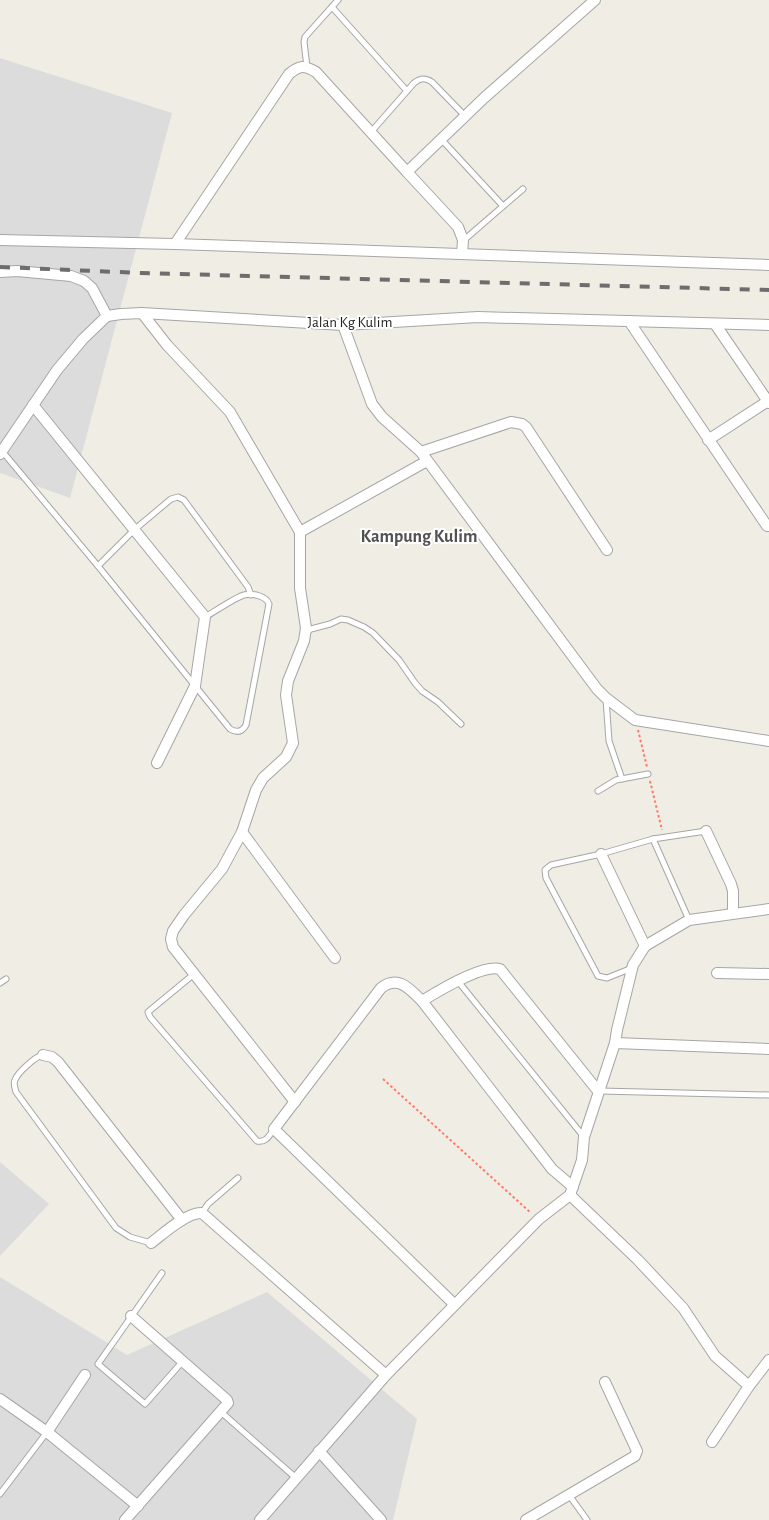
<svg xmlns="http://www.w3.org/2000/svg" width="769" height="1520" viewBox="0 0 769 1520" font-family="'Alegreya Sans',sans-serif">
<rect width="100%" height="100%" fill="#f0ede4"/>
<g fill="#dddcdc">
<polygon points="0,58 172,113 70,498 0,473"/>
<polygon points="0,1162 49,1204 0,1256"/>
<polygon points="0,1277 127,1355 267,1292 417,1419 393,1520 0,1520"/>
</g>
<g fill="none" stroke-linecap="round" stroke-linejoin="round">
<defs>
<g id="lane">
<polyline points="332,7 407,91"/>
<polyline points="307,67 304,42 305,37 338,0"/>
<path d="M371 132 414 83C420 78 425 77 432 82L465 116"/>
<polyline points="441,139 503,206"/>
<polyline points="464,240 523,189"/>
<path d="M2 451 98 566 230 729C237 733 242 732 246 725L269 604C266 596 253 593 244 595 236 597 214 612 205 617"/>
<polyline points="98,566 134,530 171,499 178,497 184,500 248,587 251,595"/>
<polyline points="307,632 311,629 330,624 341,619 348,620 364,627 373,633 399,660 415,683 422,691 438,702 461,724"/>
<polyline points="606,699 609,741 622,779"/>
<polyline points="598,791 616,780 648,774"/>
<polyline points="653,839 689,920"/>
<polyline points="632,968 607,978 598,976 546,878 545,870 551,865 601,854 653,839 706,831"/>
<path d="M194 974 148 1012 150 1017 257 1141C266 1143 269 1136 274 1129"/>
<polyline points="457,980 584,1137"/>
<polyline points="0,983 6,979"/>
<path d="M43 1055C36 1056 18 1072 15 1080 13 1083 15 1088 16 1092L116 1228 130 1237 151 1243"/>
<polyline points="600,1091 769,1095"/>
<polyline points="202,1213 208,1204 238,1178"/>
<polyline points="162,1273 98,1364 145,1404 183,1361"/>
<polyline points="221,1412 296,1478"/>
<polyline points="0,1494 47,1432"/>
<polyline points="569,1495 587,1520"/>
</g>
<g id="street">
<polyline points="0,240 175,244 769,265"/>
<path d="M175 244 289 74C300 65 304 65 316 72L407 172"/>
<polyline points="462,254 463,240 458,227 407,172 484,98 595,0"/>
<polyline points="0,272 17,271 71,276 84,281 92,288 107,316"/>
<polyline points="142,313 167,345 230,412 300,532 300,588 306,628 304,641 288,681 286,695 293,743 286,757 263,778 256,790 242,832 222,869 184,915 173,931 171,939 173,947 295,1102"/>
<polyline points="629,321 767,526 769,526"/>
<polyline points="715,324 769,403"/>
<polyline points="343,325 372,404 382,417 421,452 597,689 606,698 635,720 769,741"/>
<polyline points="33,405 205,617 195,686 157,763"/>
<polyline points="708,440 768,401"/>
<polyline points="421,452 511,422 522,424 526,427 607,550"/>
<polyline points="0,454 57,370 83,339 107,316 121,314 142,313 343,325 478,317 769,325"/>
<polyline points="300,532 427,461"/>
<polyline points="706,831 731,884 733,891 733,913"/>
<polyline points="242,832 335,958"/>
<polyline points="601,854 645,946"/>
<polyline points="717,973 769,974"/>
<path d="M422 1001C409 988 398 975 381 988L274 1129 454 1304"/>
<polyline points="615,1043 769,1049"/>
<polyline points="43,1055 52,1057 58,1062 182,1220"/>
<path d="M573 1187 552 1169 422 1001C438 991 483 964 500 969L598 1091"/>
<polyline points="570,1195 638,1260 683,1308 715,1356 749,1386"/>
<path d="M151 1243C163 1234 187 1212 202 1213L386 1375"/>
<polyline points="0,1399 47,1432 138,1506"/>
<polyline points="47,1432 85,1375"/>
<polyline points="712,1442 749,1386 769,1360"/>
<polyline points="319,1451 381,1520"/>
<polyline points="125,1520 228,1403 227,1400 131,1316"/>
<polyline points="260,1520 386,1375 539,1219 570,1195 582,1160 584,1137 615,1043 617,1030 633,965 645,946 689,920 769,909"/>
<polyline points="526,1520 635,1456 637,1451 605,1382"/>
</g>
</defs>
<use href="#lane" stroke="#a6a6a6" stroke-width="7"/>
<use href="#street" stroke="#a6a6a6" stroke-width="12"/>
<g stroke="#ff7a66" stroke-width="2" stroke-dasharray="2.5 2.5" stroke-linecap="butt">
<polyline points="638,730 647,767"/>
<polyline points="650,781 662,830"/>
<polyline points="383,1079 531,1213"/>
</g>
<use href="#lane" stroke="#fff" stroke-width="5"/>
<use href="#street" stroke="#fff" stroke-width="10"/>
<polyline stroke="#6d6d6d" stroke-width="4" stroke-dasharray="10 10" stroke-linecap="butt" points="0,267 141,273 769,290"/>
</g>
<g text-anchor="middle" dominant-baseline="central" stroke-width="4" stroke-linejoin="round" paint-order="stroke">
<g font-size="15" fill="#1f1f1f" stroke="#fff">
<text x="350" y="322">Jalan Kg Kulim</text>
</g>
<g font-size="18" font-weight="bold" fill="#525252" stroke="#fff">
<text x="419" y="537">Kampung Kulim</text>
</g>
</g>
</svg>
